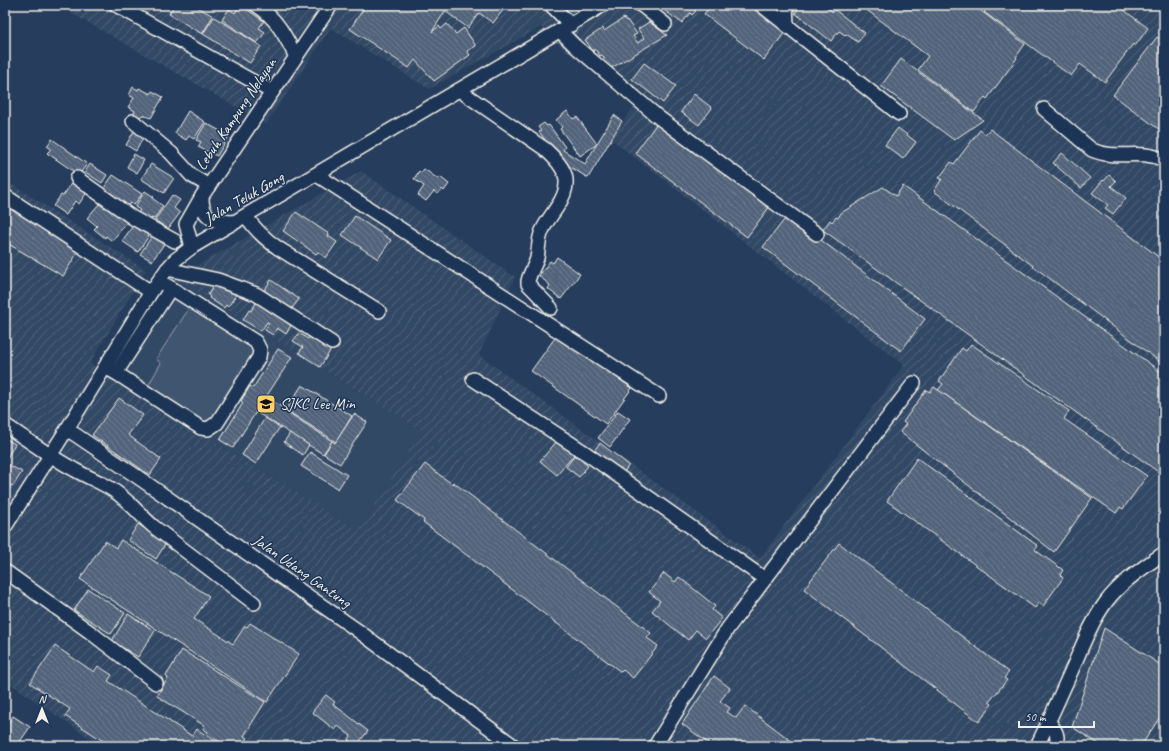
<svg xmlns="http://www.w3.org/2000/svg" width="1169" height="751" viewBox="0 0 1169 751" font-family="Caveat,sans-serif">
<defs>
<pattern id="industrial-furrows" width="10" height="10" patternUnits="userSpaceOnUse"><rect width="10" height="10" fill="#334966"/><path d="M-1 1l2-2M0 10L10 0M9 11l2-2" fill="none" stroke="#51647c"/></pattern>
<pattern id="building-back-hatch" width="6" height="6" patternUnits="userSpaceOnUse"><rect width="6" height="6" fill="#52647b"/><path d="M-1 5l2 2M0 0l6 6M5-1l2 2" fill="none" stroke="#6c7b8e"/></pattern>
</defs>
<rect width="100%" height="100%" fill="#263d5d"/>
<filter id="ink" filterUnits="userSpaceOnUse"><feTurbulence type="fractalNoise" baseFrequency=".025" numOctaves="2"/><feDisplacementMap in="SourceGraphic" scale="8" xChannelSelector="R" yChannelSelector="G"/><feConvolveMatrix kernelMatrix="1 2 1 2 8 2 1 2 1" color-interpolation-filters="sRGB"/></filter>
<g filter="url(#ink)">
<polygon fill="#334966" points="175,278 421,430 359,531 111,378"/>
<polygon fill="url(#industrial-furrows)" points="57,5 1164,5 1164,746 101,746 5,680 5,180 146,270 90,363 111,378 359,531 421,430 175,278 361,171 515,277 479,355 760,558 904,365 611,139 634,106 564,49 541,27 429,89 331,28 266,124"/>
<polygon fill="#40546f" stroke="#9aa2ac" points="190,307 255,350 255,358 214,422 207,424 148,386 161,363 156,359"/>
<g fill="url(#building-back-hatch)" stroke="#f4f1e8">
<polygon points="174,5 194,5 213,16 202,34 169,14"/>
<polygon points="240,5 264,21 259,28 265,32 257,43 222,20 229,9 235,13"/>
<polygon points="366,5 507,5 493,23 479,13 468,28 445,11 432,32 439,26 441,29 447,24 456,34 464,28 476,46 467,51 470,55 434,81 415,60 409,68 350,29"/>
<polygon points="657,5 688,5 696,11 692,15 690,13 682,23"/>
<polygon points="711,5 749,5 785,32 764,60 704,14"/>
<polygon points="801,5 823,5 833,12 835,10 865,33 858,42 846,34 845,35 839,31 831,41 795,13"/>
<polygon points="860,5 973,5 1025,44 1016,57 1017,58 987,99 985,97 974,112 918,70 928,56"/>
<polygon points="990,5 1117,5 1148,28 1135,46 1133,44 1105,82 1080,64 1071,76 984,12"/>
<polygon points="214,17 261,46 250,63 203,34"/>
<polygon points="624,18 626,21 627,20 637,34 633,36 638,43 644,38 638,29 649,22 667,35 608,70 598,62 605,58 602,55 600,56 595,49 593,51 585,40 603,28 604,31"/>
<polygon points="1157,37 1164,42 1164,133 1113,95"/>
<polygon points="901,59 983,120 954,140 881,86"/>
<polygon points="644,63 676,86 663,103 632,79"/>
<polygon points="133,87 138,90 139,88 151,94 152,91 163,97 151,118 142,115 139,118 133,115 135,111 128,107 134,98 129,95"/>
<polygon points="694,94 712,108 699,125 681,112"/>
<polygon points="188,111 205,122 194,139 189,136 186,140 175,133"/>
<polygon points="567,111 573,119 577,117 597,144 580,156 560,129 562,127 556,120"/>
<polygon points="614,115 622,121 588,178 542,149 546,141 539,132 541,131 538,127 544,123 547,126 549,125 565,147 563,150 585,164"/>
<polygon points="658,122 770,206 747,237 635,153"/>
<polygon points="206,123 229,136 217,156 198,147 201,142 196,140"/>
<polygon points="898,128 916,142 903,159 885,145"/>
<polygon points="990,129 1164,261 1164,365 934,191 942,179 939,178 951,162 954,164 980,130 985,134"/>
<polygon points="134,131 144,136 136,151 126,145"/>
<polygon points="52,139 87,164 79,175 47,153 51,149 47,146"/>
<polygon points="1062,153 1090,178 1081,188 1053,163"/>
<polygon points="134,154 144,160 137,173 127,167"/>
<polygon points="90,164 107,175 102,183 85,172"/>
<polygon points="151,164 174,178 164,193 141,179"/>
<polygon points="424,169 438,179 440,177 449,184 444,191 442,189 438,194 434,191 426,201 418,195 424,186 414,179 419,171 421,173"/>
<polygon points="113,175 142,194 134,205 130,203 126,208 101,192"/>
<polygon points="1109,175 1116,181 1111,186 1126,198 1113,214 1105,208 1108,205 1092,193 1103,180 1104,181"/>
<polygon points="72,182 87,192 79,204 75,201 66,215 53,206 61,195 63,196"/>
<polygon points="903,186 1164,374 1164,476 823,230 830,220 832,222 836,217 838,218 841,213 883,187 896,196"/>
<polygon points="145,191 154,197 152,198 163,206 154,219 152,218 150,220 137,214 140,210 135,207"/>
<polygon points="172,195 180,200 174,208 180,213 168,229 155,220"/>
<polygon points="99,204 105,208 108,205 128,221 112,241 106,236 105,238 94,229 97,226 87,218"/>
<polygon points="5,206 79,250 63,276 5,242"/>
<polygon points="296,212 329,234 328,236 337,242 326,258 318,252 316,254 283,231"/>
<polygon points="788,215 925,319 901,351 763,247"/>
<polygon points="355,216 391,240 378,259 342,235"/>
<polygon points="135,223 150,234 138,252 122,241"/>
<polygon points="152,236 164,244 152,261 140,254"/>
<polygon points="557,257 580,274 561,299 548,289 550,285 539,276 550,261 553,263"/>
<polygon points="271,280 299,299 290,311 263,292"/>
<polygon points="216,282 236,295 228,307 226,305 224,308 209,298 210,297 208,295"/>
<polygon points="259,298 294,320 286,334 277,328 273,335 265,330 269,323 267,322 261,331 243,320 249,310 251,311"/>
<polygon points="299,333 308,339 312,334 332,348 320,367 299,353 303,347 293,341"/>
<polygon points="557,335 632,388 606,424 531,371"/>
<polygon points="971,344 1069,411 1064,419 1147,476 1123,509 1120,507 1116,513 938,390 943,384 939,381 962,348 966,351"/>
<polygon points="278,349 292,357 266,397 282,407 281,408 332,441 323,454 256,412 233,448 220,440 243,403 241,401 250,386 253,388"/>
<polygon points="302,385 352,416 336,442 286,410"/>
<polygon points="934,387 1092,498 1054,552 900,432 906,424 903,422 926,390 930,392"/>
<polygon points="119,398 143,415 128,435 161,459 150,475 92,435"/>
<polygon points="618,411 630,419 610,447 598,438"/>
<polygon points="354,414 367,422 340,464 324,454 332,441 335,443"/>
<polygon points="265,418 280,427 256,464 242,455"/>
<polygon points="290,433 309,445 303,455 284,442"/>
<polygon points="5,438 15,444 6,460 5,460"/>
<polygon points="557,441 574,455 557,475 540,461"/>
<polygon points="600,443 629,465 622,475 592,453"/>
<polygon points="310,452 347,475 338,489 301,466"/>
<polygon points="575,455 588,466 579,477 566,467"/>
<polygon points="917,458 1038,546 1035,550 1063,570 1060,575 1063,578 1043,606 1039,603 1035,608 887,501"/>
<polygon points="5,463 22,472 13,486 11,485 6,495"/>
<polygon points="425,464 452,484 453,482 651,633 647,638 658,646 633,678 623,670 621,672 423,522 424,520 397,500"/>
<polygon points="138,524 166,543 156,559 128,540"/>
<polygon points="121,540 209,596 194,619 233,644 245,626 247,627 250,623 299,654 267,702 80,579 105,541 116,548"/>
<polygon points="839,543 1009,672 1004,678 1007,680 989,702 992,704 979,722 804,589"/>
<polygon points="664,573 675,582 679,577 715,606 712,610 722,618 706,638 696,630 688,640 652,611 660,601 649,592"/>
<polygon points="88,589 125,613 111,634 74,610"/>
<polygon points="128,614 155,631 138,657 112,641"/>
<polygon points="1104,628 1164,667 1164,711 1141,746 1102,746 1072,727"/>
<polygon points="55,646 94,672 98,666 112,675 108,681 192,736 197,729 219,744 217,746 111,746 65,716 70,709 30,683"/>
<polygon points="182,650 265,702 244,736 247,738 242,746 222,746 223,744 207,734 208,732 203,729 205,726 157,696 168,678 166,676"/>
<polygon points="714,676 730,688 720,701 730,708 727,712 736,718 745,706 798,746 723,746 719,743 716,746 712,746 682,724"/>
<polygon points="326,695 335,702 333,704 368,731 356,746 348,740 351,736 338,726 335,730 312,712"/>
<polygon points="13,716 30,727 17,746 8,746 5,744 5,728"/>
</g>
<g fill="none" stroke-linecap="round" stroke-linejoin="round">
<defs>
<g id="minor">
<polyline points="116,5 272,92"/>
<path d="M256 5C276 17 286 37 296 57"/>
<polyline points="551,5 571,25"/>
<polyline points="641,5 665,24"/>
<polyline points="761,5 899,114"/>
<polyline points="786,5 787,25"/>
<polyline points="560,31 575,46 658,117 817,234"/>
<path d="M459 90 545 149C566 168 574 182 557 207 552 215 546 222 542 231 538 240 539 248 537 258 535 266 530 272 528 281V284L551 308"/>
<path d="M1044 109 1092 150C1117 161 1138 148 1164 160"/>
<polyline points="133,121 171,153 192,176 209,186"/>
<polyline points="317,175 659,396"/>
<polyline points="77,178 133,218 175,241"/>
<polyline points="5,196 151,292"/>
<path d="M202 196C201 220 216 222 236 222"/>
<path d="M246 216C255 230 265 239 278 248L379 311"/>
<polyline points="192,247 186,224 202,196 331,5"/>
<polyline points="167,269 218,280 256,294 332,343"/>
<polyline points="108,369 116,373 171,288 164,284"/>
<polyline points="116,373 201,428 208,429 217,423 259,357 260,350 256,342 171,288"/>
<polyline points="473,379 587,454 765,579"/>
<path d="M5 425C28 440 50 457 75 470 87 477 101 482 113 490 128 500 140 515 154 527L254 603"/>
<polyline points="67,429 142,480 357,630 514,746"/>
<polyline points="5,527 67,429 151,292 167,269 175,260 192,247 603,5"/>
<polyline points="5,571 90,632 156,683"/>
<path d="M1049 722C1055 730 1060 736 1055 746"/>
<polyline points="655,746 728,628 914,383"/>
<path d="M1037 746C1050 719 1062 692 1074 665 1083 644 1092 621 1106 602 1121 582 1143 568 1164 553"/>
</g>
</defs>
<use href="#minor" stroke="#f4f1e8" stroke-width="16"/>
<use href="#minor" stroke="#1d3557" stroke-width="13"/>
</g>
</g>
<defs>
<symbol id="school-square" viewBox="-11 -11 22 22"><rect x="-9" y="-9" width="18" height="18" rx="4" fill="#ffd166" stroke="#1d3557"/><path d="M0-5L7-2L0 1L-7-2ZM-4 1L0 2.5L4 1V4Q0 6-4 4Z" fill="#111"/></symbol>
</defs>
<g fill-rule="evenodd">
<use href="#school-square" x="255" y="393" width="22" height="22"/>
</g>
<g text-anchor="middle" dominant-baseline="central" stroke-width="3" stroke-linejoin="round" paint-order="stroke">
<g font-size="16" fill="#f4f1e8" stroke="#1d3557">
<text transform="translate(236 114) rotate(-56)">Lebuh Kampung Nelayan</text>
<text transform="translate(244 198) rotate(-30)">Jalan Teluk Gong</text>
<text transform="translate(302 571) rotate(35)">Jalan Udang Gantung</text>
</g>
<g font-size="16" fill="#f4f1e8" stroke="#1d3557" text-anchor="start">
<text x="280" y="404">SJKC Lee Min</text>
</g>
</g>
<rect width="1169" height="751" fill="none" stroke="#1d3557" stroke-width="20"/>
<rect x="10" y="10" width="1149" height="731" fill="none" stroke="#f4f1e8" stroke-width="1.5" filter="url(#ink)"/>
<g transform="translate(42 709)" stroke="#1d3557" stroke-width="3" paint-order="stroke">
<path d="M0-3L7 15L0 10L-7 15Z" fill="#f4f1e8"/>
<text y="-6" font-size="11" font-weight="bold" text-anchor="middle" fill="#f4f1e8">N</text>
</g>
<path d="M1019 721v6h75v-6" fill="none" stroke="#f4f1e8" stroke-width="2"/>
<text x="1025" y="721" font-size="12" fill="#f4f1e8" stroke="#1d3557" stroke-width="3" paint-order="stroke">50 m</text>
</svg>
